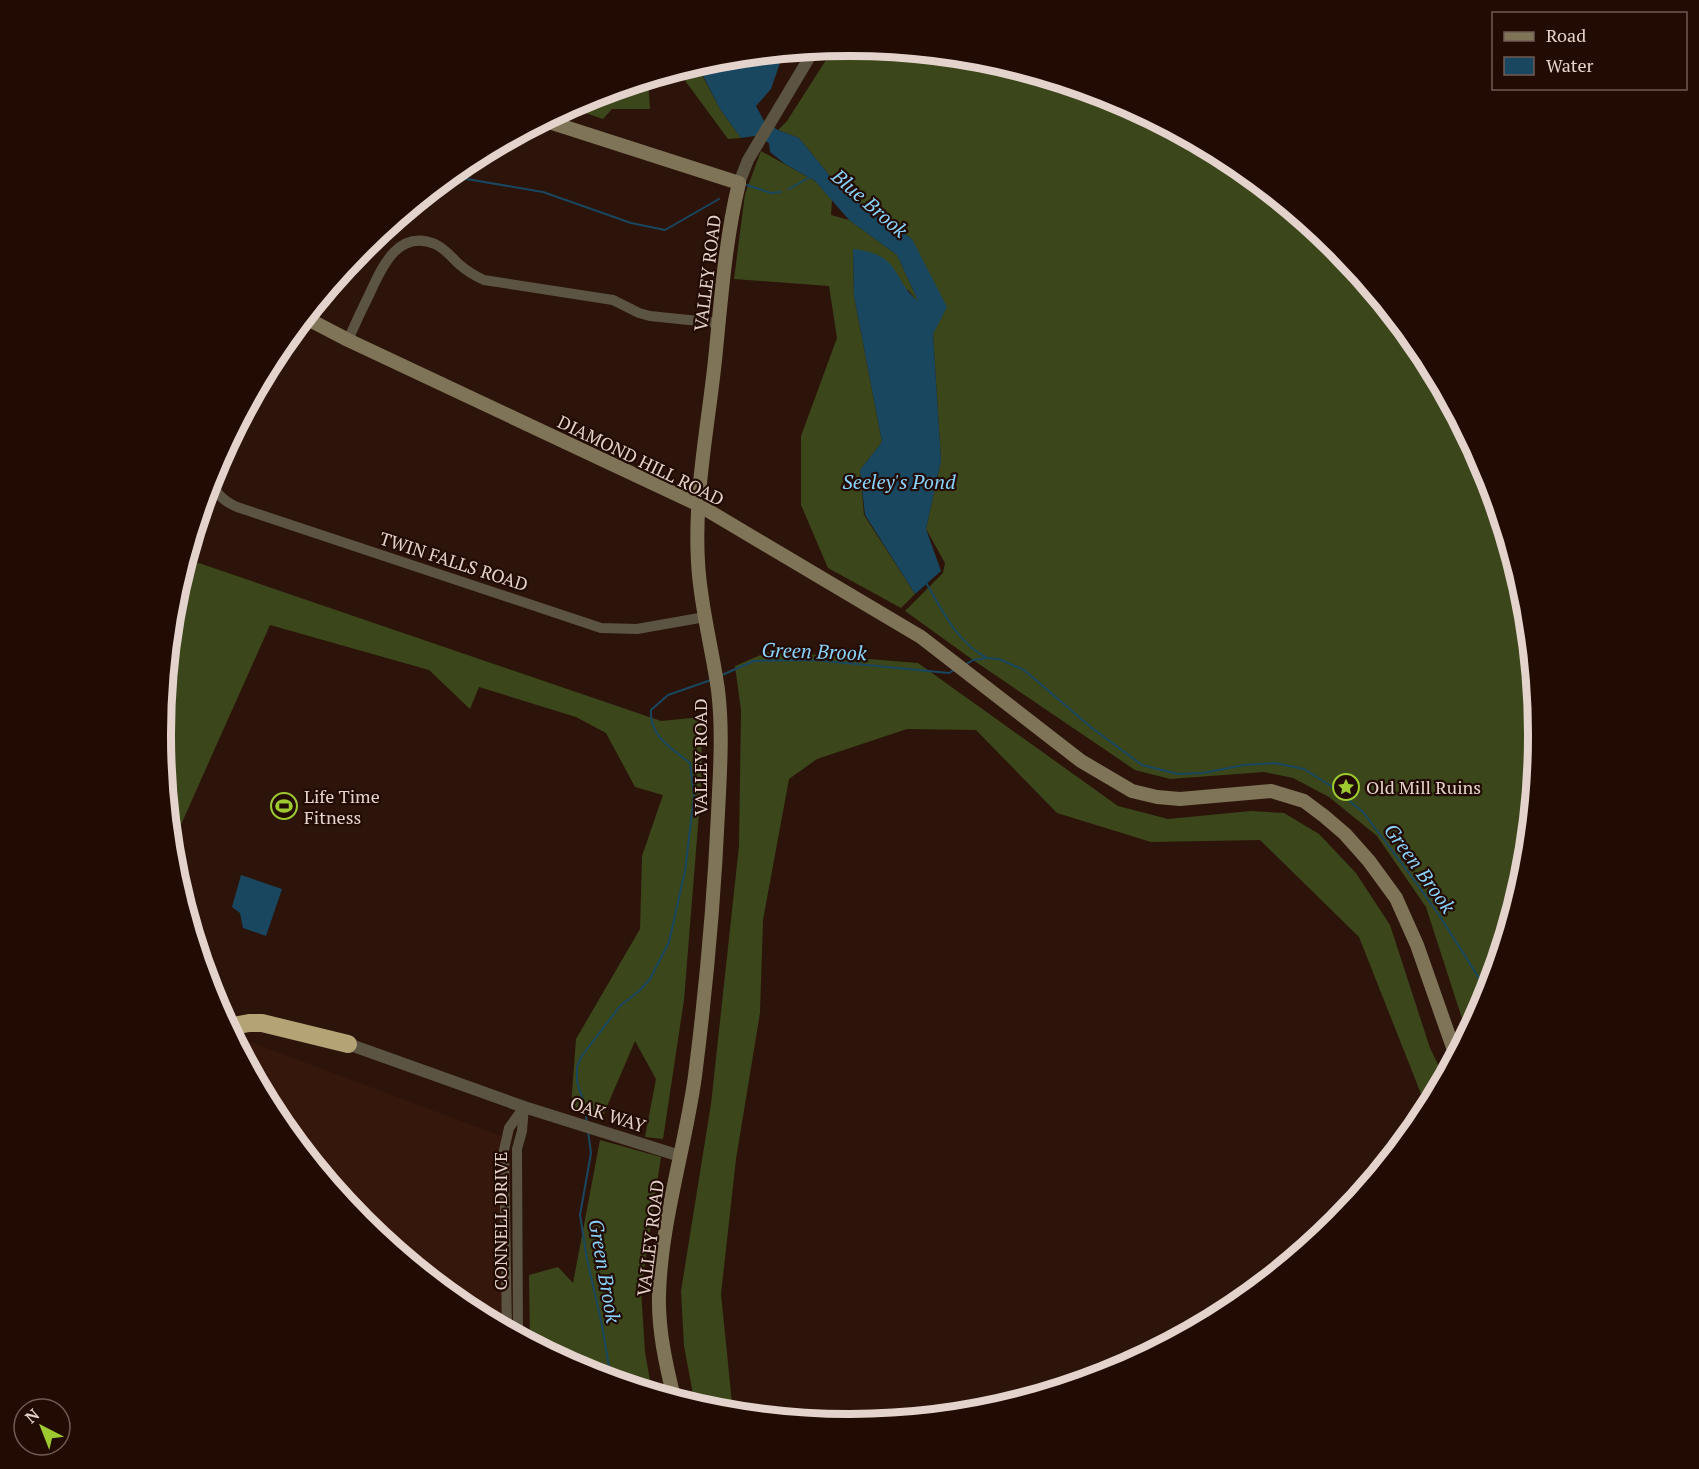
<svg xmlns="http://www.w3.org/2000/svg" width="1699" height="1469" viewBox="0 0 1699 1469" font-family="'PT Serif',serif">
<rect width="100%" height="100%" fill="#2c140a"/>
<polygon fill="#36170b" points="235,1036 501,1136 503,1327 466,1308 362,1222 276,1117 233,1037"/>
<g fill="#3b461b">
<polygon points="850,45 984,58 1114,98 1233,161 1337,247 1423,352 1445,393 1444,413 1464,449 1487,471 1526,600 1539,735 1526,869 1486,999 1467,1034 1426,907 1377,836 1329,797 1293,778 1264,772 1170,779 1135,770 973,660 905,611 943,573 945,563 926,529 941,461 933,334 912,239 843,192 799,138 778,130 787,121 835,46"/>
<polygon points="709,60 703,77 720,109 741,138 728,139 678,71 673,71"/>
<polygon points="648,79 650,109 612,109 603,119 568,107 586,97"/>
<polygon points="761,151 815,181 832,200 831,215 849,220 897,255 920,305 909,291 853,250 854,296 882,442 860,470 864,515 915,594 901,608 828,568 801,505 801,436 837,338 829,286 734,279 745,194"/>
<polygon points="187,556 190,560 661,721 701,717 702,776 684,1000 663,1139 645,1137 656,1079 635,1041 602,1118 571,1106 576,1039 640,929 642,856 663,795 635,787 606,733 576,717 479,687 470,709 429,670 270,625 171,847 160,734 173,600"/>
<polygon points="770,651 918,663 1118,806 1168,819 1251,811 1284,813 1319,834 1356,873 1390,925 1430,1048 1444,1077 1427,1109 1359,937 1260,840 1151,842 1057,813 976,730 907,729 817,759 789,779 763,920 760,1013 736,1159 721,1294 733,1413 715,1411 695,1405 684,1346 681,1291 711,1104 739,846 741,710 735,666"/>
<polygon points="600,1140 661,1157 641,1289 645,1352 652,1392 585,1371 530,1342 529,1275 558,1267 573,1283"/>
</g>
<g fill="#194760">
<path d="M780 52 782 57 771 89 756 106 764 121 778 130 799 138 843 192 912 239 947 307 933 334 941 461 926 529 941 571 915 594 865 515 860 470 882 442 854 296 853 249C902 254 891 279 918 301L897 255 849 220 815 181 785 164 770 152 769 143 755 136 741 138 720 109 703 76 709 60Z"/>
<polygon points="241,875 282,889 266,936 243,928 240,913 232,907"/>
</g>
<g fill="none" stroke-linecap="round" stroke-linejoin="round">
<g stroke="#194760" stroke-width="2">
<polyline points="449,176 543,192 631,223 665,230 719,199"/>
<polyline points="747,185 771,193 781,192"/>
<polyline points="789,189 810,177"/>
<path d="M925 581C941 608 957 643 987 658"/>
<polyline points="965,665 973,660 987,658 999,659 1024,670 1092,728 1142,765 1178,774 1203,773 1244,765 1275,763 1304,769 1331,786 1363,812 1412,877 1439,915 1479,978 1487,997"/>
<polyline points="722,675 754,661 815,660 949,673 954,670"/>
<path d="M587 1123 584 1103 577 1082V1067L581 1057 620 1006 639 991 650 979 669 942 685 871 694 796 690 763C672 749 649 736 651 710L668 695 711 680"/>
<polyline points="588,1131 591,1153 580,1215 587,1259 602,1325 611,1379"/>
</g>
<g stroke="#5b5442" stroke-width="10">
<path d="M348 340C355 324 362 309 370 293 382 267 398 229 435 244 446 249 452 258 460 265 467 271 475 276 484 280L613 300 639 313 650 316 718 323"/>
<path d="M211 477C213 492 223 501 237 507L601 628 637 629 705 617"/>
<polyline points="507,1329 504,1150 509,1128 524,1107"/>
<polyline points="518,1335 517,1149 522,1131 524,1107"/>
</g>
<g stroke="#5b5442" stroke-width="12">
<polyline points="739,183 748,160 815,48"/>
<polyline points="348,1044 524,1107 680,1156"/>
</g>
<g stroke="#7f7457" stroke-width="14">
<path d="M543 120 739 183C725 241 721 301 715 360 708 427 694 494 698 562 700 605 712 647 718 690 723 730 720 772 718 813 714 901 706 989 695 1076 685 1149 661 1221 659 1295 658 1330 666 1365 674 1398"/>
<polyline points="304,317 348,340 697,504 921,637 1081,761 1132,791 1157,797 1180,799 1271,791 1304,801 1324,816 1345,834 1369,861 1396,898 1417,945 1456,1056"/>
</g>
<polyline stroke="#b4a375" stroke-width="18" points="228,1027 249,1023 262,1023 348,1044"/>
</g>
<defs>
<symbol id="sight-ring" viewBox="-11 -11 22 22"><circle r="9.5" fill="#220b03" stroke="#9dca30" stroke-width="1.5"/><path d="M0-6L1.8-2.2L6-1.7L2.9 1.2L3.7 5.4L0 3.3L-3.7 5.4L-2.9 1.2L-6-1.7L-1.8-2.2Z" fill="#9dca30"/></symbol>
<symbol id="stadium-ring" viewBox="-11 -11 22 22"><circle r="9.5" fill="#220b03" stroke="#9dca30" stroke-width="1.5"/><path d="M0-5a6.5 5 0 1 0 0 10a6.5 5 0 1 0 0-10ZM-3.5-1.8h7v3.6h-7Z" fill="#9dca30"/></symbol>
</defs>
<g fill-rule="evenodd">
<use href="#sight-ring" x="1331" y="772" width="30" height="30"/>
<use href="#stadium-ring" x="269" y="791" width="30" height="30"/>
</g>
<g text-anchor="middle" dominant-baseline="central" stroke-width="4.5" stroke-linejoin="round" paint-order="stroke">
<g font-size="18" fill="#e4d3cc" stroke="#220b03">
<text transform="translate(707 273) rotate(-83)">VALLEY ROAD</text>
<text transform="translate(641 460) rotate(26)">DIAMOND HILL ROAD</text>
<text transform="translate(454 561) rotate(18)">TWIN FALLS ROAD</text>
<text transform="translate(700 757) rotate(-90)">VALLEY ROAD</text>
<text transform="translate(608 1114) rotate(18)">OAK WAY</text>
<text transform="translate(500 1221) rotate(-90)">CONNELL DRIVE</text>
<text transform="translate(650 1238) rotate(-83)">VALLEY ROAD</text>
</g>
<g font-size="18" fill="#e4d3cc" stroke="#220b03" text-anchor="start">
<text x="1366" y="787">Old Mill Ruins</text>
<text x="304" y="796">Life Time<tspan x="304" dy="21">Fitness</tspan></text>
</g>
<g font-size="20" font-style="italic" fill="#8ad2fe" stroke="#220b03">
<text transform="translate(870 203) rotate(41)">Blue Brook</text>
<text x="899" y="481">Seeley's Pond</text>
<text transform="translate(814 651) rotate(2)">Green Brook</text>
<text transform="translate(1420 868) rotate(54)">Green Brook</text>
<text transform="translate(605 1271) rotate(80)">Green Brook</text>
</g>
</g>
<path d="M0 0H1699V1469H0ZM849 56H850A678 678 0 0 1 1528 734V736A678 678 0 0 1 850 1414H849A678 678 0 0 1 171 736V734A678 678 0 0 1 849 56Z" fill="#220b03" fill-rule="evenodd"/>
<path fill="none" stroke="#e4d3cc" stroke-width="8" d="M849 56H850A678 678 0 0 1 1528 734V736A678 678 0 0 1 850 1414H849A678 678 0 0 1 171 736V734A678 678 0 0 1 849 56Z"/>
<rect x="1492" y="12" width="195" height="78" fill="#220b03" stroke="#705b53" stroke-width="1.5"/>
<rect x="1504" y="32" width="30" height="9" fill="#7f7457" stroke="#705b53" stroke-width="1.5"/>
<text x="1546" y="42" font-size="18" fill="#e4d3cc">Road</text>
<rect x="1504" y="57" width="30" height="18" fill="#194760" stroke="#705b53" stroke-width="1.5"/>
<text x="1546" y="72" font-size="18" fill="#e4d3cc">Water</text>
<g transform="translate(42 1427) rotate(318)"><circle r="28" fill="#220b03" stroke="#705b53" stroke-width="1.5"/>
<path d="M0-4.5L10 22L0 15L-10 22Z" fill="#9dca30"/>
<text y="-9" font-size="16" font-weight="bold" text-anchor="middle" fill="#e4d3cc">N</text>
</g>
</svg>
